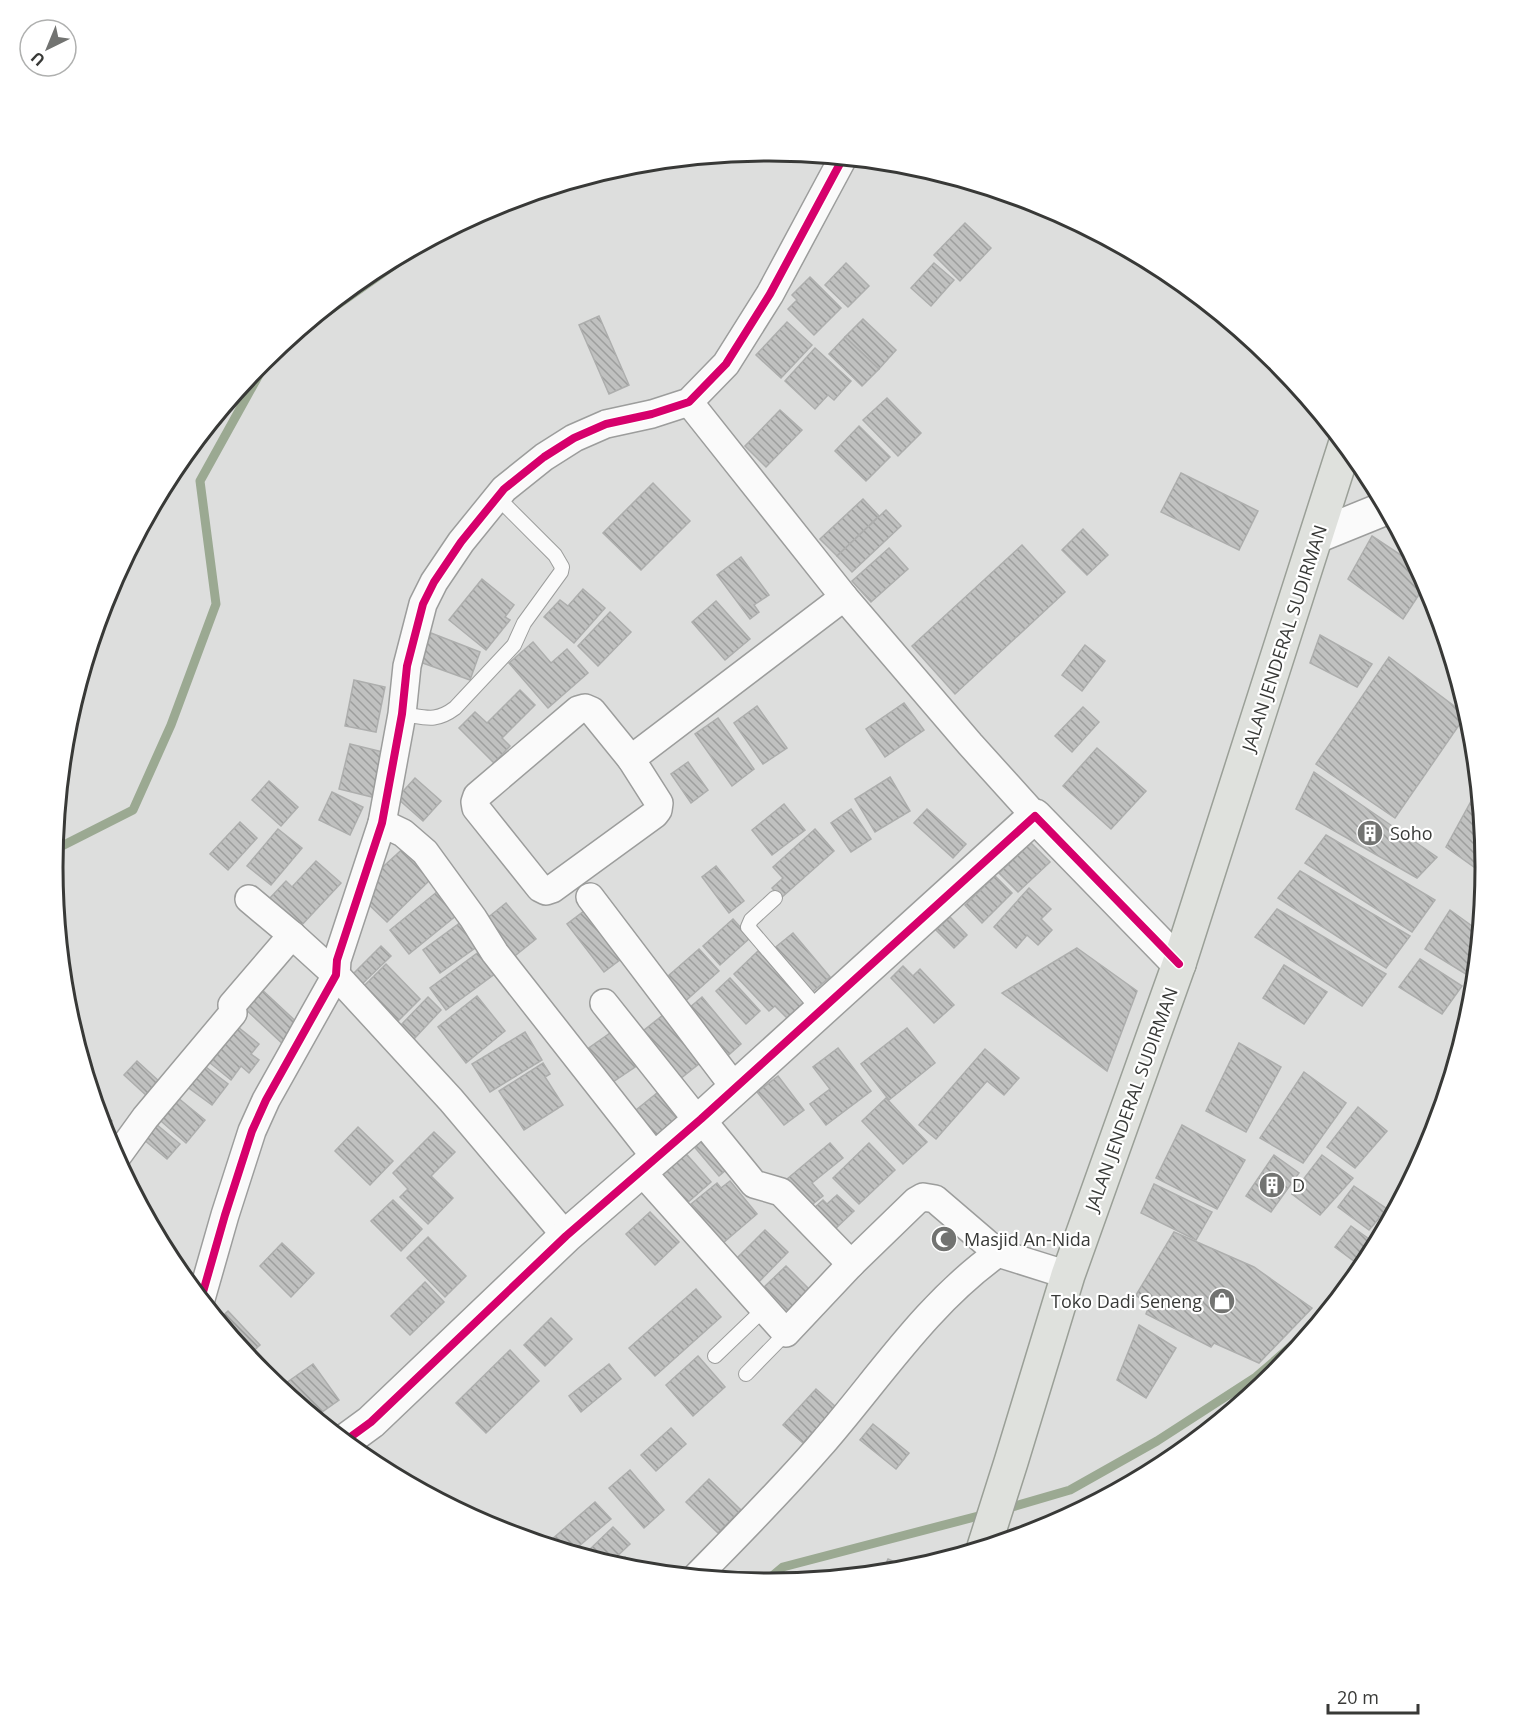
<svg xmlns="http://www.w3.org/2000/svg" width="1538" height="1734" viewBox="0 0 1538 1734" font-family="'Open Sans',sans-serif">
<defs>
<pattern id="building-back-hatch" width="6" height="6" patternUnits="userSpaceOnUse" patternTransform="scale(1.5)"><rect width="6" height="6" fill="#c0c1c0"/><path d="M-1 5l2 2M0 0l6 6M5-1l2 2" fill="none" stroke="#9d9e9d"/></pattern>
</defs>
<rect width="100%" height="100%" fill="#dddedd"/>
<g fill="none" stroke-linecap="round" stroke-linejoin="round">
<g stroke="#9ba992" stroke-width="9">
<polyline points="476,215 496,205"/>
<polyline points="290,338 434,237"/>
<polyline points="54,850 133,810 171,725 216,604 200,481 271,353"/>
<polyline points="1005,1509 1070,1490 1157,1441 1256,1377 1317,1324"/>
<polyline points="764,1583 783,1567 986,1514"/>
</g>
</g>
<g fill="url(#building-back-hatch)" stroke="#adaead" stroke-width="1.5">
<polygon points="965,223 991,248 960,281 934,255"/>
<polygon points="846,263 869,286 848,307 825,285"/>
<polygon points="934,263 954,280 931,306 911,288"/>
<polygon points="810,277 841,308 814,335 788,309 797,300 792,295"/>
<polygon points="599,316 629,385 609,394 579,325"/>
<polygon points="863,319 896,350 879,369 845,337"/>
<polygon points="787,322 812,345 781,378 756,355"/>
<polygon points="845,337 879,369 862,386 829,354"/>
<polygon points="815,348 851,381 834,400 828,395 815,409 785,381"/>
<polygon points="887,398 921,433 898,456 863,420"/>
<polygon points="780,410 802,430 766,467 745,446"/>
<polygon points="859,426 890,457 866,481 835,451"/>
<polygon points="1181,473 1258,511 1239,550 1161,512"/>
<polygon points="653,483 690,521 641,570 603,533"/>
<polygon points="863,499 879,516 837,556 820,539"/>
<polygon points="886,510 901,526 852,572 837,556"/>
<polygon points="1083,529 1108,555 1087,575 1062,550"/>
<polygon points="1372,536 1416,565 1426,584 1403,619 1348,579"/>
<polygon points="1022,545 1065,592 955,694 912,646"/>
<polygon points="889,548 908,569 871,602 852,581"/>
<polygon points="741,557 769,595 754,605 759,612 750,619 717,575"/>
<polygon points="482,579 514,605 505,617 510,620 486,650 449,620"/>
<polygon points="583,589 605,608 574,643 544,617 560,600 568,606"/>
<polygon points="716,601 750,639 725,660 692,622"/>
<polygon points="610,612 631,632 598,666 578,646"/>
<polygon points="431,633 480,652 470,680 420,662"/>
<polygon points="1320,635 1372,664 1357,687 1310,663"/>
<polygon points="533,642 551,663 567,649 588,673 548,708 509,663"/>
<polygon points="1085,645 1105,661 1082,691 1062,675"/>
<polygon points="1389,657 1466,715 1395,818 1316,764"/>
<polygon points="354,680 385,687 376,732 345,726"/>
<polygon points="520,690 535,705 502,738 510,746 494,763 459,728 475,712 487,723"/>
<polygon points="904,703 924,730 885,757 866,729"/>
<polygon points="757,706 787,748 763,764 734,723"/>
<polygon points="1083,707 1099,722 1072,752 1055,736"/>
<polygon points="718,718 754,769 732,786 695,734"/>
<polygon points="350,744 383,752 372,797 339,789"/>
<polygon points="1097,748 1146,791 1111,829 1063,786"/>
<polygon points="688,762 708,790 691,803 671,774"/>
<polygon points="1314,772 1437,857 1417,878 1296,809"/>
<polygon points="890,777 910,811 875,832 855,799"/>
<polygon points="415,778 441,801 423,821 397,798"/>
<polygon points="269,781 298,807 281,826 252,800"/>
<polygon points="332,792 363,807 350,835 319,820"/>
<polygon points="1475,794 1479,796 1485,875 1446,847"/>
<polygon points="784,804 805,830 772,855 752,830"/>
<polygon points="851,809 871,839 851,852 831,823"/>
<polygon points="927,809 966,844 953,858 914,823"/>
<polygon points="240,822 257,838 228,870 210,854"/>
<polygon points="278,829 302,848 271,885 247,866"/>
<polygon points="815,829 834,851 781,898 772,888 783,878 773,867"/>
<polygon points="1326,835 1435,900 1412,932 1305,863"/>
<polygon points="1031,843 1050,862 1018,892 999,873"/>
<polygon points="408,844 438,872 387,922 365,901 373,876"/>
<polygon points="316,861 341,883 299,928 269,899 286,881 292,887"/>
<polygon points="716,866 744,901 729,913 702,877"/>
<polygon points="1300,871 1410,936 1386,968 1278,898"/>
<polygon points="995,876 1012,893 982,923 965,905"/>
<polygon points="443,887 462,911 409,954 390,930"/>
<polygon points="1029,888 1051,909 1041,919 1052,930 1038,945 1027,935 1016,948 994,927"/>
<polygon points="506,903 536,939 511,959 481,923"/>
<polygon points="588,908 625,956 604,972 567,924"/>
<polygon points="1277,909 1386,974 1362,1006 1255,937"/>
<polygon points="1450,910 1479,931 1476,967 1469,976 1425,949"/>
<polygon points="950,917 967,935 954,948 936,930"/>
<polygon points="733,919 750,938 720,965 703,946"/>
<polygon points="461,922 478,946 440,973 423,950"/>
<polygon points="793,933 830,977 810,994 772,950"/>
<polygon points="381,946 391,956 360,986 351,976"/>
<polygon points="1077,948 1137,991 1107,1071 1002,993"/>
<polygon points="699,949 719,971 681,1005 660,983"/>
<polygon points="480,951 496,973 446,1010 430,988"/>
<polygon points="758,951 808,1003 790,1021 775,1006 769,1011 734,974"/>
<polygon points="1420,959 1462,986 1442,1014 1399,987"/>
<polygon points="386,964 420,999 395,1024 361,989"/>
<polygon points="1284,965 1327,992 1304,1024 1263,998"/>
<polygon points="903,966 913,976 920,969 954,1005 934,1023 891,978"/>
<polygon points="730,978 760,1011 746,1024 716,991"/>
<polygon points="258,986 303,1028 286,1047 241,1005"/>
<polygon points="477,996 505,1031 466,1063 438,1027"/>
<polygon points="428,997 441,1010 414,1039 400,1026"/>
<polygon points="702,997 741,1044 722,1061 682,1014"/>
<polygon points="1472,1005 1472,1007 1462,1038 1455,1034"/>
<polygon points="668,1011 705,1059 680,1079 643,1031"/>
<polygon points="238,1027 259,1044 251,1054 259,1060 249,1073 241,1066 231,1080 210,1063"/>
<polygon points="907,1028 935,1063 889,1100 861,1064"/>
<polygon points="613,1031 638,1065 607,1086 583,1052"/>
<polygon points="525,1032 542,1060 490,1092 472,1064"/>
<polygon points="1239,1043 1281,1067 1246,1132 1206,1111"/>
<polygon points="838,1048 871,1091 826,1125 810,1104 830,1089 813,1067"/>
<polygon points="985,1049 1019,1078 1004,1095 987,1081 936,1139 919,1125"/>
<polygon points="137,1061 161,1083 148,1097 124,1075"/>
<polygon points="198,1061 228,1084 212,1105 182,1083"/>
<polygon points="543,1063 550,1074 545,1077 563,1105 524,1130 499,1091"/>
<polygon points="1304,1072 1346,1103 1303,1163 1260,1138"/>
<polygon points="778,1076 804,1110 784,1125 757,1092"/>
<polygon points="172,1093 205,1120 186,1143 154,1115"/>
<polygon points="657,1093 679,1120 649,1145 626,1118"/>
<polygon points="886,1098 927,1142 903,1164 862,1121"/>
<polygon points="95,1102 112,1121 103,1129"/>
<polygon points="1358,1107 1387,1131 1355,1168 1327,1147"/>
<polygon points="150,1119 180,1144 167,1159 137,1134"/>
<polygon points="1182,1125 1245,1160 1217,1209 1156,1178"/>
<polygon points="358,1127 393,1161 370,1185 335,1151"/>
<polygon points="707,1131 734,1163 719,1176 692,1144"/>
<polygon points="434,1132 455,1152 431,1176 453,1198 428,1224 400,1197 408,1189 393,1173"/>
<polygon points="830,1143 843,1158 812,1183 823,1196 804,1211 781,1184"/>
<polygon points="869,1143 895,1170 859,1204 833,1178"/>
<polygon points="681,1148 711,1182 686,1204 655,1170"/>
<polygon points="1274,1155 1299,1173 1271,1212 1246,1196"/>
<polygon points="1322,1155 1353,1178 1320,1215 1292,1194"/>
<polygon points="730,1181 757,1214 723,1243 691,1204 717,1183 721,1188"/>
<polygon points="1154,1184 1212,1212 1196,1240 1141,1213"/>
<polygon points="1354,1186 1387,1209 1369,1230 1338,1207"/>
<polygon points="837,1195 854,1211 834,1230 813,1209 823,1200 827,1204"/>
<polygon points="393,1200 422,1229 401,1251 371,1221"/>
<polygon points="650,1212 679,1242 655,1265 626,1234"/>
<polygon points="1351,1226 1376,1244 1363,1268 1335,1247"/>
<polygon points="765,1230 788,1252 752,1289 729,1266"/>
<polygon points="1174,1232 1254,1267 1312,1308 1259,1363 1214,1343 1211,1347 1146,1314 1149,1306 1136,1295"/>
<polygon points="428,1237 466,1276 445,1297 407,1258"/>
<polygon points="282,1243 314,1273 291,1297 260,1266"/>
<polygon points="786,1266 817,1297 788,1325 758,1293"/>
<polygon points="425,1282 444,1302 410,1335 391,1316"/>
<polygon points="696,1289 721,1317 655,1376 629,1348"/>
<polygon points="228,1311 260,1345 248,1356 218,1320"/>
<polygon points="551,1318 572,1339 545,1366 524,1345"/>
<polygon points="1139,1325 1176,1348 1146,1398 1117,1380"/>
<polygon points="510,1350 539,1381 486,1433 456,1403"/>
<polygon points="698,1356 725,1387 693,1416 666,1385"/>
<polygon points="313,1364 339,1400 315,1417 279,1388"/>
<polygon points="609,1364 621,1379 581,1412 569,1396"/>
<polygon points="816,1389 836,1407 803,1443 783,1425"/>
<polygon points="873,1424 909,1453 896,1469 860,1440"/>
<polygon points="671,1428 686,1444 656,1471 641,1455"/>
<polygon points="630,1470 664,1510 644,1528 609,1488"/>
<polygon points="709,1479 741,1510 718,1533 686,1502"/>
<polygon points="595,1502 611,1519 572,1552 558,1548 551,1540"/>
<polygon points="613,1527 630,1544 609,1564 583,1556"/>
<polygon points="625,1557 638,1571 616,1566"/>
<polygon points="888,1559 911,1569 882,1572"/>
</g>
<g fill="none" stroke-linecap="round" stroke-linejoin="round">
<defs>
<g id="service">
<path d="M402 714C425 717 435 723 455 708L514 645 524 623 561 572 562 567 555 555 497 497"/>
<polyline points="775,898 751,920 748,927 820,1011"/>
<polyline points="715,1356 764,1309"/>
<polyline points="746,1374 786,1333"/>
</g>
<g id="minor">
<polyline points="689,402 844,597 970,744 1035,816"/>
<polygon points="585,708 592,711 631,759 659,803 658,810 655,814 552,889 546,891 540,888 476,808 475,802 477,796 578,710"/>
<polyline points="631,759 844,597"/>
<polyline points="382,823 403,833 425,852 473,918 495,953 656,1158"/>
<polyline points="590,897 735,1088"/>
<polyline points="249,899 292,935 336,975 451,1100 566,1236"/>
<polyline points="604,1003 698,1121"/>
<polyline points="701,1119 754,1184 781,1192 851,1264"/>
<polyline points="116,1158 145,1118 233,1013 232,1005 292,935"/>
<polyline points="641,1171 786,1333 851,1264 916,1201 923,1197 935,1199 998,1253"/>
<polyline points="201,1299 225,1215 252,1131 266,1100 336,975 337,960 382,823 402,714 407,666 423,604 434,582 461,542 504,489 544,457 574,438 606,424 652,414 689,402 726,364 770,294 843,158"/>
<path d="M697 1576C738 1534 780 1492 819 1447 877 1381 925 1305 998 1253L1068 1275"/>
</g>
<g id="tertiary">
<polyline points="1317,536 1386,508"/>
<polyline points="345,1441 371,1422 566,1236 701,1119 1035,816 1179,964"/>
</g>
<polyline id="primary" points="984,1547 1011,1462 1068,1275 1179,964 1345,445"/>
</defs>
<use href="#service" stroke="#9c9d9c" stroke-width="16"/>
<use href="#minor" stroke="#9c9d9c" stroke-width="30"/>
<use href="#tertiary" stroke="#9c9d9c" stroke-width="36"/>
<use href="#primary" stroke="#9a9f97" stroke-width="36"/>
<use href="#service" stroke="#fafafa" stroke-width="14"/>
<use href="#minor" stroke="#fafafa" stroke-width="27"/>
<use href="#tertiary" stroke="#fafafa" stroke-width="33"/>
<use href="#primary" stroke="#dfe1dd" stroke-width="33"/>
<defs>
<g id="cycleway">
<polyline points="201,1299 225,1215 252,1131 266,1100 336,975 337,960 382,823 402,714 407,666 423,604 434,582 461,542 504,489 544,457 574,438 606,424 652,414 689,402 726,364 770,294 843,158"/>
<polyline points="345,1441 371,1422 566,1236 701,1119 1035,816 1179,964"/>
</g>
</defs>
<use href="#cycleway" stroke="#fff" stroke-width="11"/>
<use href="#cycleway" stroke="#d6006c" stroke-width="8"/>
</g>
<defs>
<symbol id="building-disc" viewBox="-11 -11 22 22"><circle r="9.5" fill="#727371" stroke="#fff"/><path d="M-4-6H4V6H1V3H-1V6H-4ZM-2.5-4.3h1.7v1.8h-1.7ZM.8-4.3h1.7v1.8H.8ZM-2.5-1h1.7V.8h-1.7ZM.8-1h1.7V.8H.8Z" fill="#fff"/></symbol>
<symbol id="mosque-disc" viewBox="-11 -11 22 22"><circle r="9.5" fill="#727371" stroke="#fff"/><path d="M3.5-4.9A6 6 0 1 0 3.5 4.9A5 5 0 1 1 3.5-4.9Z" fill="#fff"/></symbol>
<symbol id="shop-disc" viewBox="-11 -11 22 22"><circle r="9.5" fill="#727371" stroke="#fff"/><path d="M-5-2.5h2.3a2.7 3.5 0 0 1 5.4 0H5L5.5 6h-11ZM-1.5-2.5h3a1.5 2.3 0 0 0-3 0Z" fill="#fff"/></symbol>
</defs>
<g fill-rule="evenodd">
<use href="#building-disc" x="1355" y="818" width="30" height="30"/>
<use href="#building-disc" x="1257" y="1170" width="30" height="30"/>
<use href="#mosque-disc" x="929" y="1224" width="30" height="30"/>
<use href="#shop-disc" x="1207" y="1286" width="30" height="30"/>
</g>
<g text-anchor="middle" dominant-baseline="central" stroke-width="4.5" stroke-linejoin="round" paint-order="stroke">
<g font-size="18" fill="#383937" stroke="#fff">
<text transform="translate(1284 638) rotate(-72)">JALAN JENDERAL SUDIRMAN</text>
<text transform="translate(1131 1099) rotate(-70)">JALAN JENDERAL SUDIRMAN</text>
</g>
<g font-size="18" fill="#383937" stroke="#fff" text-anchor="start">
<text x="1390" y="833">Soho</text>
<text x="1292" y="1185">D</text>
<text x="964" y="1239">Masjid An-Nida</text>
<text x="1202" y="1301" text-anchor="end">Toko Dadi Seneng</text>
</g>
</g>
<path d="M0 0H1538V1734H0ZM63 867a706 706 0 1 1 1412 0a706 706 0 1 1-1412 0Z" fill="#fff" fill-rule="evenodd"/>
<path fill="none" stroke="#383937" stroke-width="3" d="M63 867a706 706 0 1 1 1412 0a706 706 0 1 1-1412 0Z"/>
<g transform="translate(48 48) rotate(223)"><circle r="28" fill="#ffffff" stroke="#afb0af" stroke-width="1.5"/>
<path d="M0-4.5L10 22L0 15L-10 22Z" fill="#727371"/>
<text y="-9" font-size="16" font-weight="bold" text-anchor="middle" fill="#383937">U</text>
</g>
<path d="M1328 1704v9h90v-9" fill="none" stroke="#383937" stroke-width="3"/>
<text x="1337" y="1704" font-size="18" fill="#383937" stroke="#ffffff" stroke-width="4.5" paint-order="stroke">20 m</text>
</svg>
